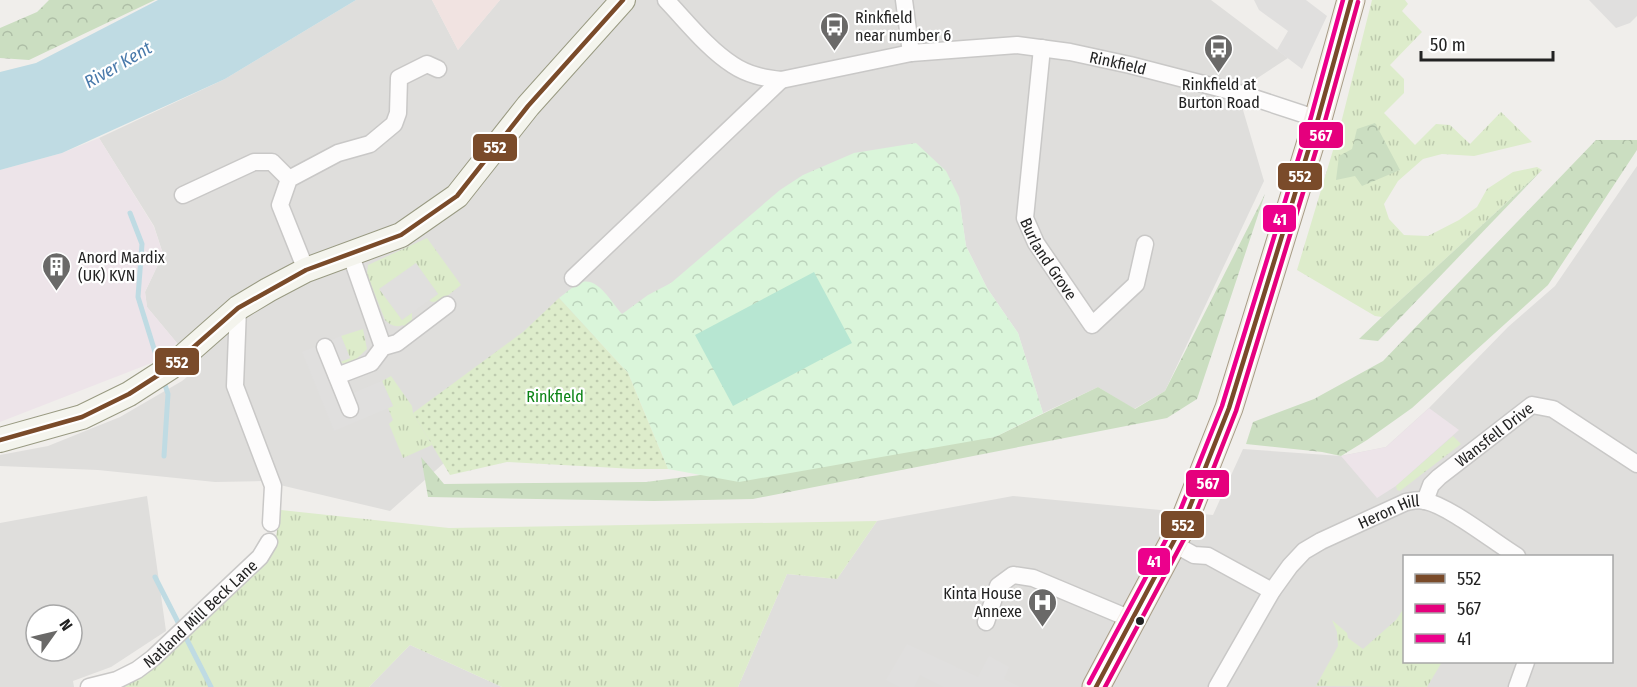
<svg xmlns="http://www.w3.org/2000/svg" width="1637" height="687" viewBox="0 0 1637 687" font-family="'Fira Sans Condensed',sans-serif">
<defs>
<pattern id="grass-tufts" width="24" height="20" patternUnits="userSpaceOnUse" patternTransform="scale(1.5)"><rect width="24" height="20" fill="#ddeccb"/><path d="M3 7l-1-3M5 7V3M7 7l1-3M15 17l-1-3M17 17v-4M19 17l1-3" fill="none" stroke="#bdcaae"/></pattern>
<pattern id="forest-crowns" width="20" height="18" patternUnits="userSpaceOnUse" patternTransform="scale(1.5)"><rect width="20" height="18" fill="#cbdec1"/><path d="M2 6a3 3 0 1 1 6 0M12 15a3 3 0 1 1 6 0" fill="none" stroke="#aebea6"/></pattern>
<pattern id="park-crowns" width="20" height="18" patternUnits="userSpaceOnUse" patternTransform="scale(1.5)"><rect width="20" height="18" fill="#daf5da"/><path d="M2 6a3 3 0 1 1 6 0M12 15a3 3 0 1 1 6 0" fill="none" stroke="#bbd2bb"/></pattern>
<pattern id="garden-dots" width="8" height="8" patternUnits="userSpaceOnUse" patternTransform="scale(1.5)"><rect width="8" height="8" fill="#ddeccb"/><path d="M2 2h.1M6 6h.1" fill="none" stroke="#bdcaae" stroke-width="1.8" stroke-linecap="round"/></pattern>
</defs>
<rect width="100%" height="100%" fill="#f0eeeb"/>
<g fill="#dfdedc" fill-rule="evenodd">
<polygon points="356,0 432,0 458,50 500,0 1211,0 1288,58 1256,79 1243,110 1264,181 1165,391 1134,409 1098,387 1043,413 1018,333 987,288 966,246 959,197 671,283 526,390 390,511 263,481 215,482 98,470 0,466 0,455 48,446 120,417 182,381 193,372 177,343 147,307 145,292 163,254 154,226 99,138 225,79"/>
<path d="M1637 166V687H738L787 574 837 579 877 521 1013 496 1213 515 1243 449 1341 456 1386 447 1429 408 1508 327 1555 286ZM1404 556H1612V662H1404Z"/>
<path d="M147 496 166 631 111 667 73 681 74 687H0V523ZM36 615H72V651H36Z"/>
<polygon points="410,645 502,687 369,687"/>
</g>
<polygon fill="#f1e3e1" points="432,0 500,0 458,50"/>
<g fill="#ede4e9">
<polygon points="99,138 154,227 163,254 145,292 147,307 177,343 154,362 0,422 0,170 62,153"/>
<polygon points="1429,408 1459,430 1396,486 1377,498 1341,456 1386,447"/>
</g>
<g fill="url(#grass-tufts)">
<polygon points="1372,0 1405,0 1408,4 1402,11 1422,32 1390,65 1404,79 1404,93 1384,113 1415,145 1436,124 1450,125 1470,144 1501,112 1532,142 1474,156 1442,154 1423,159 1398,181 1384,204 1389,219 1404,235 1428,236 1459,220 1477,207 1487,189 1513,172 1537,167 1542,170 1382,317 1375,316 1297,270 1340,127"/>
<path d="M427 238 461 285 441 301 432 302 429 300 438 294 415 263 401 320 412 312V320L405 328 403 325C396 328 390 325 385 320L367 274 368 265Z"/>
<polygon points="363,329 367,349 349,366 340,362 350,358 341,336"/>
<polygon points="391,376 412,406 413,413 432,445 403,458 389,424 393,420 388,408 393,406 382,381"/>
<polygon points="1453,436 1461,444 1400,491 1397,490 1396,486"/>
<polygon points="281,510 449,528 877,521 837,579 787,574 738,687 502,687 410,645 369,687 115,687 274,547"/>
<polygon points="1404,608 1404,662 1442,662 1427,687 1316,686 1338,646 1337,632 1332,620 1347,633 1348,638 1363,649 1396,620"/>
</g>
<g fill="url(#forest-crowns)">
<polygon points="49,0 155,0 29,60 0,58 0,28 37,12"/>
<polygon points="1375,123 1400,170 1362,186 1355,176 1336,180 1339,156 1352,149 1357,129"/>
<polygon points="1596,140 1637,140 1637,150 1548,285 1412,408 1367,440 1341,456 1322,452 1246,444 1253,422 1314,399 1383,361"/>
<polygon points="1542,170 1378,341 1359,339 1382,317"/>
<polygon points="1265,194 1197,399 1167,418 753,499 654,501 428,497 421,457 444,484 646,482 995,437 1098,387 1135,409 1165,391"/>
</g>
<path fill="url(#park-crowns)" d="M916 143 946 171 959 197 966 246 987 288 1018 333 1043 413 995 437 739 482 668 469 628 373 559 298C566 293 575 284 583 282 599 278 613 305 622 314L648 295 671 283 780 190 803 175 854 153Z"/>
<polygon fill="url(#garden-dots)" points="559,298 628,373 668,469 635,469 507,462 450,475 413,413 523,332"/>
<polygon fill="#b7e6d2" points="814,272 852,343 733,406 695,335"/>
<g fill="#e0dfde">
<polygon points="1254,0 1306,0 1327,16 1302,69 1277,50 1288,31 1259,10"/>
<polygon points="1589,0 1637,0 1637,16 1630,23 1616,28"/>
<polygon points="416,263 438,294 402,320 379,289"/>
<polygon points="341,336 350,358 333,365 346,396 382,381 393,406 334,431 302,352"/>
<polygon points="907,644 978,677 989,656 1009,667 1004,679 1020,687 944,687 920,675 914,687 900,687 886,680"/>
</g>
<polygon fill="#bfdbe3" points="158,0 356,0 225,79 62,153 0,170 0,72 36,63"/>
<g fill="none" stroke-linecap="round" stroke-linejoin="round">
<g stroke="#bfdbe3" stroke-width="5">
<polyline points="130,213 142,244 138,297 160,368"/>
<polyline points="163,379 168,394 164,456"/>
<polyline points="155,577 211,687"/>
</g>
<defs>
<g id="street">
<path id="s1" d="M666 0C687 22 708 49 733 65 748 75 764 78 781 80L911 53 1017 45 1070 52 1130 65 1242 94 1318 119"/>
<polyline points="904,0 911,53"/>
<path id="s2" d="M1042 48 1025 218 1036 243 1092 325 1136 284 1145 244"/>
<polyline points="183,195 254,162 272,162 289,179"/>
<polyline points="350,253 383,347"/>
<polyline points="306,270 280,205 289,179 338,153 370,144 394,124 398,113 399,78 427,64 438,69"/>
<polyline points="573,278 781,80"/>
<polyline points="238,308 235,386 273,486 271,523"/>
<polyline points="325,347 350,409"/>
<polyline points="337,376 371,363 383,347 397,343 447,305"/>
<path id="s3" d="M1425 501 1431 485 1439 477 1532 405 1553 409 1637 464"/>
<polyline points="1174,544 1194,555 1208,556 1272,591"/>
<polyline points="986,622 998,586 1013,575 1033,578 1133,620"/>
<path id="s4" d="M89 687 117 680 137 670 153 658 260 557 269 542"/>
<path id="s5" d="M1217 687 1272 591 1290 566 1304 551 1321 541 1406 502C1412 501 1418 499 1425 501 1449 506 1494 542 1517 556"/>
<polyline points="1517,687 1526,662"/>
</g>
<polyline id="secondary" points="0,440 82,417 129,394 171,367 238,308 268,290 306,270 401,235 457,196 528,106 623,0"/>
<polyline id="primary" points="1096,687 1183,524 1229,408 1318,119 1351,0"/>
</defs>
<use href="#street" stroke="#c9c8c7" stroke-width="19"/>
<use href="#secondary" stroke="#999a82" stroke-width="26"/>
<use href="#primary" stroke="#a79c86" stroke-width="29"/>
<use href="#street" stroke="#fdfcfc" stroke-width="16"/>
<use href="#secondary" stroke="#f4f4ed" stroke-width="24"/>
<use href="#primary" stroke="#f3ede7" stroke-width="27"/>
<defs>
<g id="bus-1">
<polyline points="0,440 82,417 129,394 171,367 238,308 306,270 401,235 457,196 528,106 623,0"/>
<polyline points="1096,687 1183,524 1229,408 1318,119 1351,0"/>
</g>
<polyline id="bus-2" points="1105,687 1190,528 1236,411 1325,121 1358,2"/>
<polyline id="bus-3" points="1089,683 1176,521 1222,406 1311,117 1343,0"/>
</defs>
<use href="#bus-1" stroke="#fff" stroke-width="9"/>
<use href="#bus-2" stroke="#fff" stroke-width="9"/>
<use href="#bus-3" stroke="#fff" stroke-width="9"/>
<use href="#bus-1" stroke="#7a4b2a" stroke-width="4.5"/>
<use href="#bus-2" stroke="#e5007d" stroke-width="4.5"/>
<use href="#bus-3" stroke="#ec008c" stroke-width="4.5"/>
</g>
<defs>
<symbol id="bus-pin" viewBox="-11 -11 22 30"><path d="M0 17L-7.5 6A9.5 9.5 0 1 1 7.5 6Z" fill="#6a6968" stroke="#fff"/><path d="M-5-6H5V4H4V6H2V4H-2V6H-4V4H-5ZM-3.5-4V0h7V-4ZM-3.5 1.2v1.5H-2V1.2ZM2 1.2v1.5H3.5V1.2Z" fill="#fff"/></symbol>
<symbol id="building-pin" viewBox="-11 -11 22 30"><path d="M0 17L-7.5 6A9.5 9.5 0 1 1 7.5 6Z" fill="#6a6968" stroke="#fff"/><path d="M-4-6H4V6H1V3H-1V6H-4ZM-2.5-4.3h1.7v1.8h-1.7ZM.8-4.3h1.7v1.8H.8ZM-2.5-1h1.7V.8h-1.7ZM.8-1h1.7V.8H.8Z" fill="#fff"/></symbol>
<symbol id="hospital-pin" viewBox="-11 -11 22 30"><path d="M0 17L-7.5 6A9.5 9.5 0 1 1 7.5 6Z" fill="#6a6968" stroke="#fff"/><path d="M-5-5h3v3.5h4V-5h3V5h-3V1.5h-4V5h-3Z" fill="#fff"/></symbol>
</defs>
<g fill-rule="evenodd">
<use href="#bus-pin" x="818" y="10" width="33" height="45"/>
<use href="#bus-pin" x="1202" y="32" width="33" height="45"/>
<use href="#building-pin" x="40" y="250" width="33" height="45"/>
<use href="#hospital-pin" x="1026" y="586" width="33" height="45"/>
</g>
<circle fill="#222" stroke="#fff" stroke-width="2" cx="1140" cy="621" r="5"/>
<g text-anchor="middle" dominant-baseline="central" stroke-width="4.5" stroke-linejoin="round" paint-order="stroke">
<g font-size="16" fill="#222" stroke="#fff" text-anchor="start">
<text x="855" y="17">Rinkfield<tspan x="855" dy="18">near number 6</tspan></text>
<text x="1219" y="84" text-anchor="middle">Rinkfield at<tspan x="1219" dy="18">Burton Road</tspan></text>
<text x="78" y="257">Anord Mardix<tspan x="78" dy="18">(UK) KVN</tspan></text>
<text x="1022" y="593" text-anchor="end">Kinta House<tspan x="1022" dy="18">Annexe</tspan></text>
</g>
<g font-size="16" fill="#222" stroke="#fff">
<text stroke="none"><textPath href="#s1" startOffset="486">Rinkfield</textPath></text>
<text stroke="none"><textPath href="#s2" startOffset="218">Burland Grove</textPath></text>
<text stroke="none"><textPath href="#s3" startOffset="98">Wansfell Drive</textPath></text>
<text stroke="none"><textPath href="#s5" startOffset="256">Heron Hill</textPath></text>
<text stroke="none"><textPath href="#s4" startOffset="136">Natland Mill Beck Lane</textPath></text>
</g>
<g font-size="16" fill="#0c8416" stroke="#fff">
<text x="555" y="396">Rinkfield</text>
</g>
<g font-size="18" font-style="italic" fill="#4a7aab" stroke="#fff">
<text transform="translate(118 65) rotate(-30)">River Kent</text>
</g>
</g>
<g stroke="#fff" stroke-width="2">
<rect x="1298" y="121" width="46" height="28" rx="6" fill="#e5007d"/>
<rect x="472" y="133" width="46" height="29" rx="6" fill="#7a4b2a"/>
<rect x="1277" y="162" width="46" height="29" rx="6" fill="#7a4b2a"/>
<rect x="1262" y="204" width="35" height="29" rx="6" fill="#ec008c"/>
<rect x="154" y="347" width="46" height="29" rx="6" fill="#7a4b2a"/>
<rect x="1185" y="469" width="45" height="29" rx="6" fill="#e5007d"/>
<rect x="1160" y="510" width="45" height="29" rx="6" fill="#7a4b2a"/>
<rect x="1137" y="547" width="34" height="29" rx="6" fill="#ec008c"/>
</g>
<g font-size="16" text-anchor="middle" font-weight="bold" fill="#fff">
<text x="1321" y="141">567</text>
<text x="495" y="153">552</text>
<text x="1300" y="182">552</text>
<text x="1280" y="225">41</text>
<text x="177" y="368">552</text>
<text x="1208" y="489">567</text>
<text x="1183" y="531">552</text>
<text x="1154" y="567">41</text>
</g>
<rect x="1403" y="555" width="210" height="108" fill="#ffffff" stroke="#a7a7a7" stroke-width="1.5"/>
<rect x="1415" y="574" width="30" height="9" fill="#7a4b2a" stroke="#a7a7a7" stroke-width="1.5"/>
<text x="1457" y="585" font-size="18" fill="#222222">552</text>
<rect x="1415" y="604" width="30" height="9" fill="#e5007d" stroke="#a7a7a7" stroke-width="1.5"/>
<text x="1457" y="615" font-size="18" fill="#222222">567</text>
<rect x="1415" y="634" width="30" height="9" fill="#ec008c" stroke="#a7a7a7" stroke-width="1.5"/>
<text x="1457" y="645" font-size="18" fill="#222222">41</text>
<g transform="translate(54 633) rotate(56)"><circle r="28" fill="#ffffff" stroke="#a7a7a7" stroke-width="1.5"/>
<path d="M0-4.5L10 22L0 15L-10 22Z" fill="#6a6968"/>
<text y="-9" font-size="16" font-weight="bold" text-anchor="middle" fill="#222222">N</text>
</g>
<path d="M1421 51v9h132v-9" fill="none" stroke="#222222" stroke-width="3"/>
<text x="1430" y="51" font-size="18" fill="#222222" stroke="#ffffff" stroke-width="4.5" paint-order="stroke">50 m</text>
</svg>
